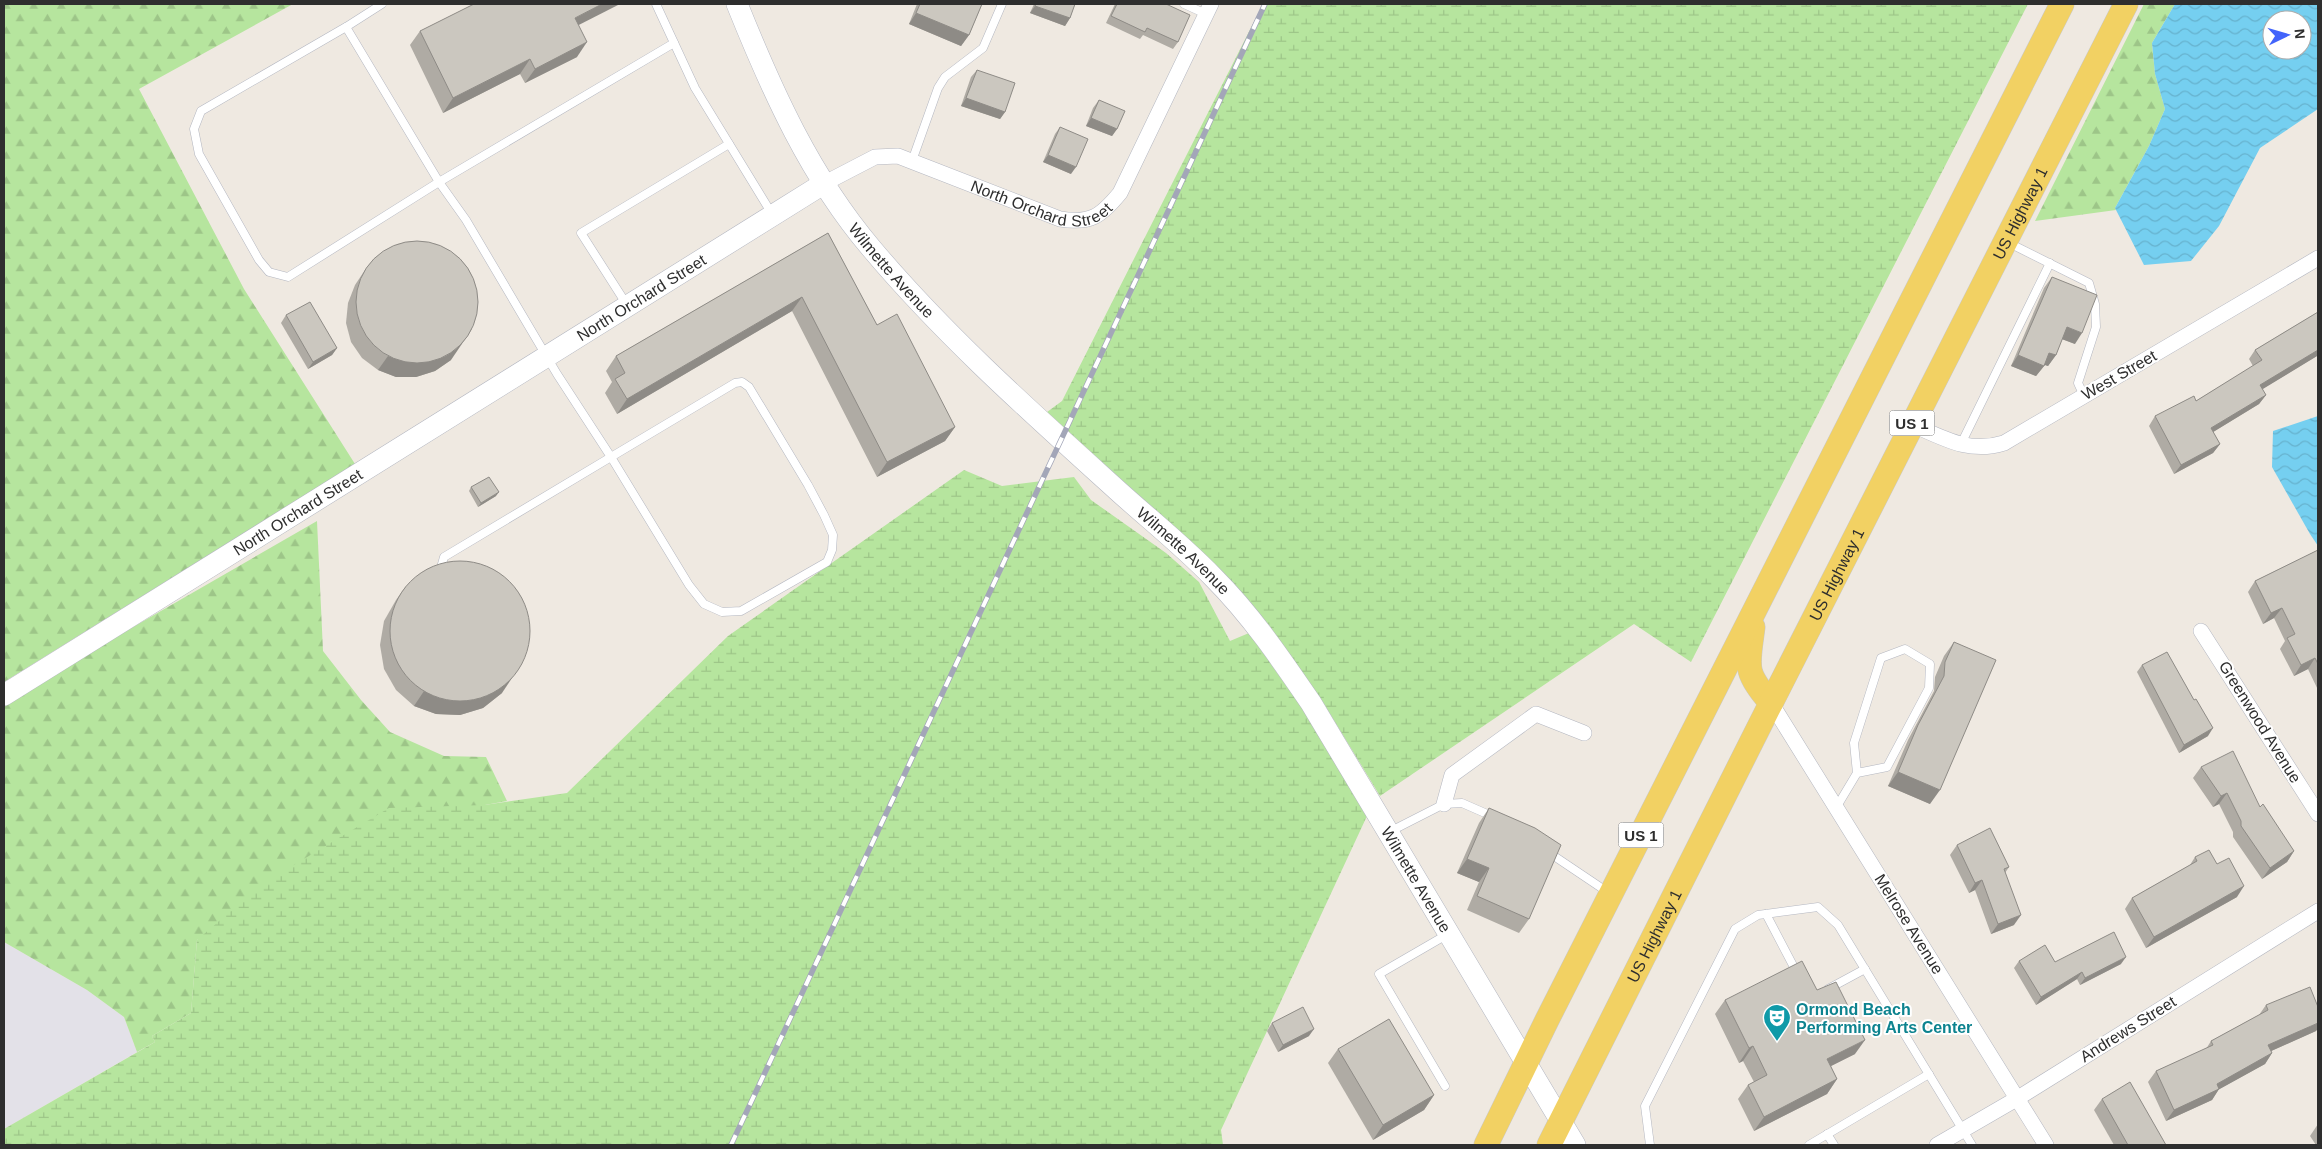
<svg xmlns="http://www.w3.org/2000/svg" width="2322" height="1149" viewBox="0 0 2322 1149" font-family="Helvetica,sans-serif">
<defs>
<pattern id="forest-firs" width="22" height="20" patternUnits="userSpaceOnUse" patternTransform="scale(1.25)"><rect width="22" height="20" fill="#b6e59e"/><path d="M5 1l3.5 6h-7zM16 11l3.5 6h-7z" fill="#9dc588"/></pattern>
<pattern id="wetland-marsh" width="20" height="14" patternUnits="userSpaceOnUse" patternTransform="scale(1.25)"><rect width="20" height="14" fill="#b6e59e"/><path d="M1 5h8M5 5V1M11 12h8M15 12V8" fill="none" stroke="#9dc588"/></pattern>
<pattern id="water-waves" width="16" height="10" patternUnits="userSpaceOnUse" patternTransform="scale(1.25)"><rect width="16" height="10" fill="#75cff0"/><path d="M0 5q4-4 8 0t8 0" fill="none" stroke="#66b2ce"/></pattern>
</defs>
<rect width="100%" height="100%" fill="#efe9e1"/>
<polygon fill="#e3e1e8" points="4,942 87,990 124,1017 137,1052 4,1129"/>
<g fill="url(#forest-firs)">
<polygon points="4,4 293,4 139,89 244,289 355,464 4,682"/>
<polygon points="2144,4 2175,4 2152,43 2155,74 2165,109 2149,146 2115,208 2116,210 2035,221"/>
<polygon points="317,521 323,651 361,700 390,732 444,756 486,757 507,801 485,805 197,940 191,1013 152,1036 155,1042 137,1052 124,1017 87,990 4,942 4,707 114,638"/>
</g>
<g fill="url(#wetland-marsh)">
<polygon points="1263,4 2028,4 1691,662 1634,624 1380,796 1321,699 1269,625 1221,570 1047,412 1062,401"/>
<polygon points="964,470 1002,486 1074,477 1091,500 1166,553 1199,582 1230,641 1249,633 1254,640 1302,708 1367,816 1221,1130 1223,1145 4,1145 4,1129 155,1042 152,1036 191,1013 197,940 262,884 389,808 484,805 567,793 728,636"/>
</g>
<g fill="url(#water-waves)" fill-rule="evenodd">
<path d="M2175 4H2318V109L2260 148 2219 226 2191 261 2144 265 2115 208 2149 146 2165 109 2155 74 2152 43ZM2272 20H2302V50H2272Z"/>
<polygon points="2318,416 2318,546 2310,534 2272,467 2273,431"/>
</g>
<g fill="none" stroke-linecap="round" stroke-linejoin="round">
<defs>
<g id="lane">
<polyline points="382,4 346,27 439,182 674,43"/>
<polyline points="656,4 695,88 772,214"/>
<polyline points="1184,4 1206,14"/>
<polyline points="346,27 201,111 194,129 199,154 259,260 269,272 288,277 439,182 466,220 557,374 611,457 444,557 440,571"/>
<polyline points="912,161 938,88 945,77 983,48 1002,4"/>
<polyline points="2009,243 2089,283 2095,304 2096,327 2078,383 2084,396"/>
<polyline points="627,305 581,233 729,144"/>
<polygon points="742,382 749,387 808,485 824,515 833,535 832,550 827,562 741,611 722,612 704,604 689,585 611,457 735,383"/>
<polyline points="1961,444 2050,263"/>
<polyline points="1836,808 1857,773 1854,743 1881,658 1905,649 1930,664 1929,688 1887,767 1857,773"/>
<polyline points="1391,831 1444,804 1462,803 1494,817"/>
<polyline points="1548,852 1609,893"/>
<polyline points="1766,914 1797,973"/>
<polyline points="1828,989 1865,969"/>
<polyline points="1445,1086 1379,974 1448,934"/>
<polyline points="1827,1134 1834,1145"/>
<polyline points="1650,1145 1645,1106 1735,929 1758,915 1818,907 1838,925 1972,1145"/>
<polyline points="1809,1145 1929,1074"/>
</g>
<g id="street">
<path id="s1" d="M823 184 875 157 898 156 1060 219C1091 224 1101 216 1120 193L1211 4"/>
<path d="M1911 424C1943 438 1969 454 2004 443L2318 258"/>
<polyline points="2201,631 2318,814"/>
<polyline points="1771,703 2046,1145"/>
<polyline points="1444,804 1452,775 1536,714 1584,733"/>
<polyline points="1937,1145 2018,1098 2318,911"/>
</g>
<g id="secondary">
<path id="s2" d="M737 4C772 91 810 176 871 248 944 335 1033 414 1117 490 1149 519 1183 546 1213 577 1251 615 1281 659 1311 703L1575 1145"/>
<path id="s3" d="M4 695 823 184"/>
</g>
<g id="primary">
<path d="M1753 627C1748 667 1743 671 1771 703"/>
<polyline points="1486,1145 1547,1020 2062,4"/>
<path id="s4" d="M1549 1145 1771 703 2126 4"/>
</g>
</defs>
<use href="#lane" stroke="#b4b7c1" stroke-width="9"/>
<use href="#street" stroke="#b4b7c1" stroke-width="16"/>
<use href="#secondary" stroke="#b4b7c1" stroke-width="22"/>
<use href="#primary" stroke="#c9c9c9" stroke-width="25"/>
<use href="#lane" stroke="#fff" stroke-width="8"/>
<use href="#street" stroke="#fff" stroke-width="15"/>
<use href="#secondary" stroke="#fff" stroke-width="21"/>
<use href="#primary" stroke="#f2d163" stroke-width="24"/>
<defs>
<polyline id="rail" points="731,1145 1265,4"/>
</defs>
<use href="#rail" stroke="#a3a6b8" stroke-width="5.5"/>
<use href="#rail" stroke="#fff" stroke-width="4" stroke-dasharray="11" stroke-linecap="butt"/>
</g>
<g fill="#afaba4">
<polygon points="917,4 982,4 969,35 961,46 909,24"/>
<polygon points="1034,4 1075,4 1070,18 1065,26 1030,13"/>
<polygon points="1115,4 1166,4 1178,42 1173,49 1143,35 1140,39 1106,23"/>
<polygon points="578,25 577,57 525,83 520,74 443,113 410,45 420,31"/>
<polygon points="977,70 1005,112 1000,119 961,106 971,77"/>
<polygon points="1099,100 1117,129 1112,136 1086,126 1093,108"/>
<polygon points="1060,127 1071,174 1043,162 1055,134"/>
<polygon points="828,233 877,325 955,427 945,441 877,477 792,311 617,414 605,393 612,382 606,371 616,356"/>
<polygon points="365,270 451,360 435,371 416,377 396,377 378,370 362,358 351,342 346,323 348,303 355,285"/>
<polygon points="2052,277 2075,344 2062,339 2056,355 2048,366 2045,365 2036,376 2011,366 2044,288"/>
<polygon points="2318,312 2318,358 2317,356 2262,389 2266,395 2259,404 2213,432 2220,444 2213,453 2174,474 2149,426 2155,416 2196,401 2253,366 2249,359 2255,350"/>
<polygon points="286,315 337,348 332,355 308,369 281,323"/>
<polygon points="471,487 496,496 478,507 469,491"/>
<polygon points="2318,550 2318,690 2308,669 2294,676 2280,649 2285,641 2274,618 2263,624 2248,592 2255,581"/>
<polygon points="406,586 502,693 483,708 460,715 436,714 414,706 396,690 384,669 380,645 384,621 396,600"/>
<polygon points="1954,642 1930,804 1888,786 1908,740 1934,691 1935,677 1944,656"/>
<polygon points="2142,665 2208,736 2179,753 2137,672"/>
<polygon points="2201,767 2260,807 2294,851 2287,862 2262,879 2233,837 2233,832 2219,804 2213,807 2193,778"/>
<polygon points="1489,808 1529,919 1519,933 1467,910 1479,882 1457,873 1479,823"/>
<polygon points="1957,845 2009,867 2005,873 2014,925 1991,934 1975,890 1969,893 1950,855"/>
<polygon points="2195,857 2217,864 2237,897 2146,948 2125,909 2132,898 2190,865"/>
<polygon points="2019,961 2055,962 2121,964 2080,985 2077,979 2036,1005 2014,968"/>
<polygon points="1817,990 1855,1054 1831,1066 1837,1079 1827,1094 1754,1131 1738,1099 1748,1085 1754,1082 1743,1061 1739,1063 1715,1014 1725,1000"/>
<polygon points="2266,1005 2316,1031 2271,1051 2272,1053 2265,1064 2219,1089 2212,1100 2166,1121 2148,1082 2156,1071 2206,1049 2211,1041 2259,1015"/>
<polygon points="1272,1023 1309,1036 1278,1052 1267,1031"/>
<polygon points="1338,1049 1434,1095 1424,1110 1373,1140 1328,1063"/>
<polygon points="2102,1099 2166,1145 2114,1145 2094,1110"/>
<polygon points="2318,1124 2318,1145 2316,1145 2310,1136"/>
</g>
<g fill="#8e8b86">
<polygon points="602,4 620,4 565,32 575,18"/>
<polygon points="1035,6 1070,18 1065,26 1030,13"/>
<polygon points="916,13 969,35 961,46 909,24"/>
<polygon points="587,42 577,57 525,83 535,69"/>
<polygon points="530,59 520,74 443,113 453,98"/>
<polygon points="966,98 1005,112 1000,119 961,106"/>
<polygon points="1091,118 1117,129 1112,136 1086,126"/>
<polygon points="1048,155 1076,167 1071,174 1043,162"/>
<polygon points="802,297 792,311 617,414 627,399"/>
<polygon points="2067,327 2082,333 2075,344 2059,338"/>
<polygon points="472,329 451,360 435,371 416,377 396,377 378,370 388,356"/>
<polygon points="337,348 332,355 308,369 313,362"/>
<polygon points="2318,350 2318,354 2317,356 2253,395 2260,385"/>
<polygon points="2049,353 2056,355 2048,366 2042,364"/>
<polygon points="2018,355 2044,366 2036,376 2011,366"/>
<polygon points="2266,395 2259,404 2205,437 2211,428"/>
<polygon points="955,427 945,441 877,477 887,462"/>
<polygon points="2220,444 2213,453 2174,474 2181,465"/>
<polygon points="499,492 496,496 478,507 481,503"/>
<polygon points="2282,608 2274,618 2263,624 2271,613"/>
<polygon points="2315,658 2308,669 2294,676 2301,665"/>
<polygon points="512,678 502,693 483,708 460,715 436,714 414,706 424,691"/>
<polygon points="2213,728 2208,736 2179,753 2184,745"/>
<polygon points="1898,772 1940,790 1930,804 1888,786"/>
<polygon points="2227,793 2219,804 2213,807 2221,796"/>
<polygon points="2294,851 2287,862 2262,879 2270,868"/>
<polygon points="1467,859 1489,868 1479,882 1457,873"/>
<polygon points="1982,880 1975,890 1969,893 1975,883"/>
<polygon points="2244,886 2237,897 2146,948 2154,937"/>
<polygon points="2021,915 2014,925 1991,934 1998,924"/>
<polygon points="2126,957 2121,964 2080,985 2085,978"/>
<polygon points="2082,972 2077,979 2036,1005 2041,997"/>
<polygon points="2318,1023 2318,1029 2316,1031 2260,1056 2268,1045"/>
<polygon points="1314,1029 1309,1036 1278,1052 1283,1045"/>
<polygon points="1865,1040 1855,1054 1817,1073 1827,1059"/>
<polygon points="1753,1046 1743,1061 1739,1063 1749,1048"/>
<polygon points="2272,1053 2265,1064 2218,1090 2219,1089 2212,1100 2166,1121 2174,1110 2217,1084"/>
<polygon points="1837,1079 1827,1094 1754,1131 1764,1117"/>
<polygon points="1434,1095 1424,1110 1373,1140 1383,1125"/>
</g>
<g fill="#cbc7bf" stroke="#8e8b86">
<polygon points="474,4 602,4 575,18 587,42 535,69 530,59 453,98 420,31"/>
<polygon points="920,4 982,4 969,35 916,13"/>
<polygon points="1036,4 1075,4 1070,18 1035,6"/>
<polygon points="1117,4 1166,4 1190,15 1178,42 1147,28 1145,32 1111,16"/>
<polygon points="977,70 1015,83 1005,112 966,98"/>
<polygon points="1099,100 1125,111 1117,129 1091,118"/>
<polygon points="1060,127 1088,139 1076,167 1048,155"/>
<polygon points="828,233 877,325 897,314 955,427 887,462 802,297 627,399 615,379 625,373 616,356"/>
<circle cx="417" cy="302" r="61"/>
<polygon points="2052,277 2097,295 2082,333 2067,327 2056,355 2049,353 2044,366 2018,355"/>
<polygon points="310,302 337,348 313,362 286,315"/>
<polygon points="2318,312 2318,350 2260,385 2266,395 2211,428 2220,444 2181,465 2155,416 2194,396 2196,401 2262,360 2255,350"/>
<polygon points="489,477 499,492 481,503 471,487"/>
<polygon points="2318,550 2318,664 2315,658 2301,665 2287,638 2295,634 2282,608 2271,613 2255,581"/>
<circle cx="460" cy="631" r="70"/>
<polygon points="1954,642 1996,660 1940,790 1898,772 1918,725 1944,676 1945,662"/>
<polygon points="2167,652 2194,700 2196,699 2213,728 2184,745 2142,665"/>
<polygon points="2233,751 2260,807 2263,804 2294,851 2270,868 2241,826 2241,821 2227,793 2221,796 2201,767"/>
<polygon points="1489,808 1535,828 1561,845 1529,919 1477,896 1489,868 1467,859"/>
<polygon points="1990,828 2009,867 2004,869 2021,915 1998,924 1982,880 1975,883 1957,845"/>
<polygon points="2209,850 2217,864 2229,858 2244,886 2154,937 2132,898 2197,861 2195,857"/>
<polygon points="2114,932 2126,957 2085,978 2082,972 2041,997 2019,961 2045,945 2055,962"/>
<polygon points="1802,961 1817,990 1836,982 1865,1040 1827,1059 1837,1079 1764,1117 1748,1085 1767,1075 1753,1046 1749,1048 1725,1000"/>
<polygon points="2310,987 2318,1007 2318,1023 2268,1045 2272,1053 2217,1084 2219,1089 2174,1110 2156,1071 2213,1045 2211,1041 2268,1010 2266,1005"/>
<polygon points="1303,1007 1314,1029 1283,1045 1272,1023"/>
<polygon points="1389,1019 1434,1095 1383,1125 1338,1049"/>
<polygon points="2130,1082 2166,1145 2128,1145 2102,1099"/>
</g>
<defs>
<symbol id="theatre-pin" viewBox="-11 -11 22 30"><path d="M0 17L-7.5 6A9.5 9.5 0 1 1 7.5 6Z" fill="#0f9aa8" stroke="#fff"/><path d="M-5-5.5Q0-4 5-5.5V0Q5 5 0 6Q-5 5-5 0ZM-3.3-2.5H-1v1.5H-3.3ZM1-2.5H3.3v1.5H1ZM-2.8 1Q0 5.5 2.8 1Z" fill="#fff"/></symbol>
</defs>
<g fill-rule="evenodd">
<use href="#theatre-pin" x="1761" y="1002" width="32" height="43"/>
</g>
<g text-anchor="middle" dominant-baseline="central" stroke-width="4" stroke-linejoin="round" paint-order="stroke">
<g fill="#fff" stroke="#6d6d6d" stroke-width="1">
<rect x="1889.5" y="410.5" width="45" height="25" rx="4"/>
<rect x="1618.5" y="822.5" width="45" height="25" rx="4"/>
</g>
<g font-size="15" font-weight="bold" fill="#2e2e2e">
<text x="1912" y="423">US 1</text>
<text x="1641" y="835">US 1</text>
</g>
<g font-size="16" fill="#2e2e2e" stroke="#fff">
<text stroke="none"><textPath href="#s1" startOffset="235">North Orchard Street</textPath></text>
<text stroke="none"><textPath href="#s4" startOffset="1044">US Highway 1</textPath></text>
<text stroke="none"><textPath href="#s2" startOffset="310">Wilmette Avenue</textPath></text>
<text stroke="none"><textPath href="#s3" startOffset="751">North Orchard Street</textPath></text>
<text transform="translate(2119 375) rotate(-30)">West Street</text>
<text stroke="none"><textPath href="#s3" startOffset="346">North Orchard Street</textPath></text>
<text stroke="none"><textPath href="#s2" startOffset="715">Wilmette Avenue</textPath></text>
<text stroke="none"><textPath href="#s4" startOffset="639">US Highway 1</textPath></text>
<text transform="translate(2260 722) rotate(58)">Greenwood Avenue</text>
<text stroke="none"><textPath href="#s2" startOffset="1120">Wilmette Avenue</textPath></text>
<text transform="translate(1909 924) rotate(58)">Melrose Avenue</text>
<text stroke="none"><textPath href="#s4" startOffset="234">US Highway 1</textPath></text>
<text transform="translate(2128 1029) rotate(-32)">Andrews Street</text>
</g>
<g font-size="16" font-weight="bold" fill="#0d838f" stroke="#fff" text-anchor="start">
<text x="1796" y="1009">Ormond Beach<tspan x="1796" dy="18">Performing Arts Center</tspan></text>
</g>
</g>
<rect width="2322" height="1149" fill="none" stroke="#2e2e2e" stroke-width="10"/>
<g transform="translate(2287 35) rotate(85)"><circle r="24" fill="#ffffff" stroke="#ababab"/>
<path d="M0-4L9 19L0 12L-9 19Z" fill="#4264fb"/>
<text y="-8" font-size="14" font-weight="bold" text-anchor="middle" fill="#2e2e2e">N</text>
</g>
</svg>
